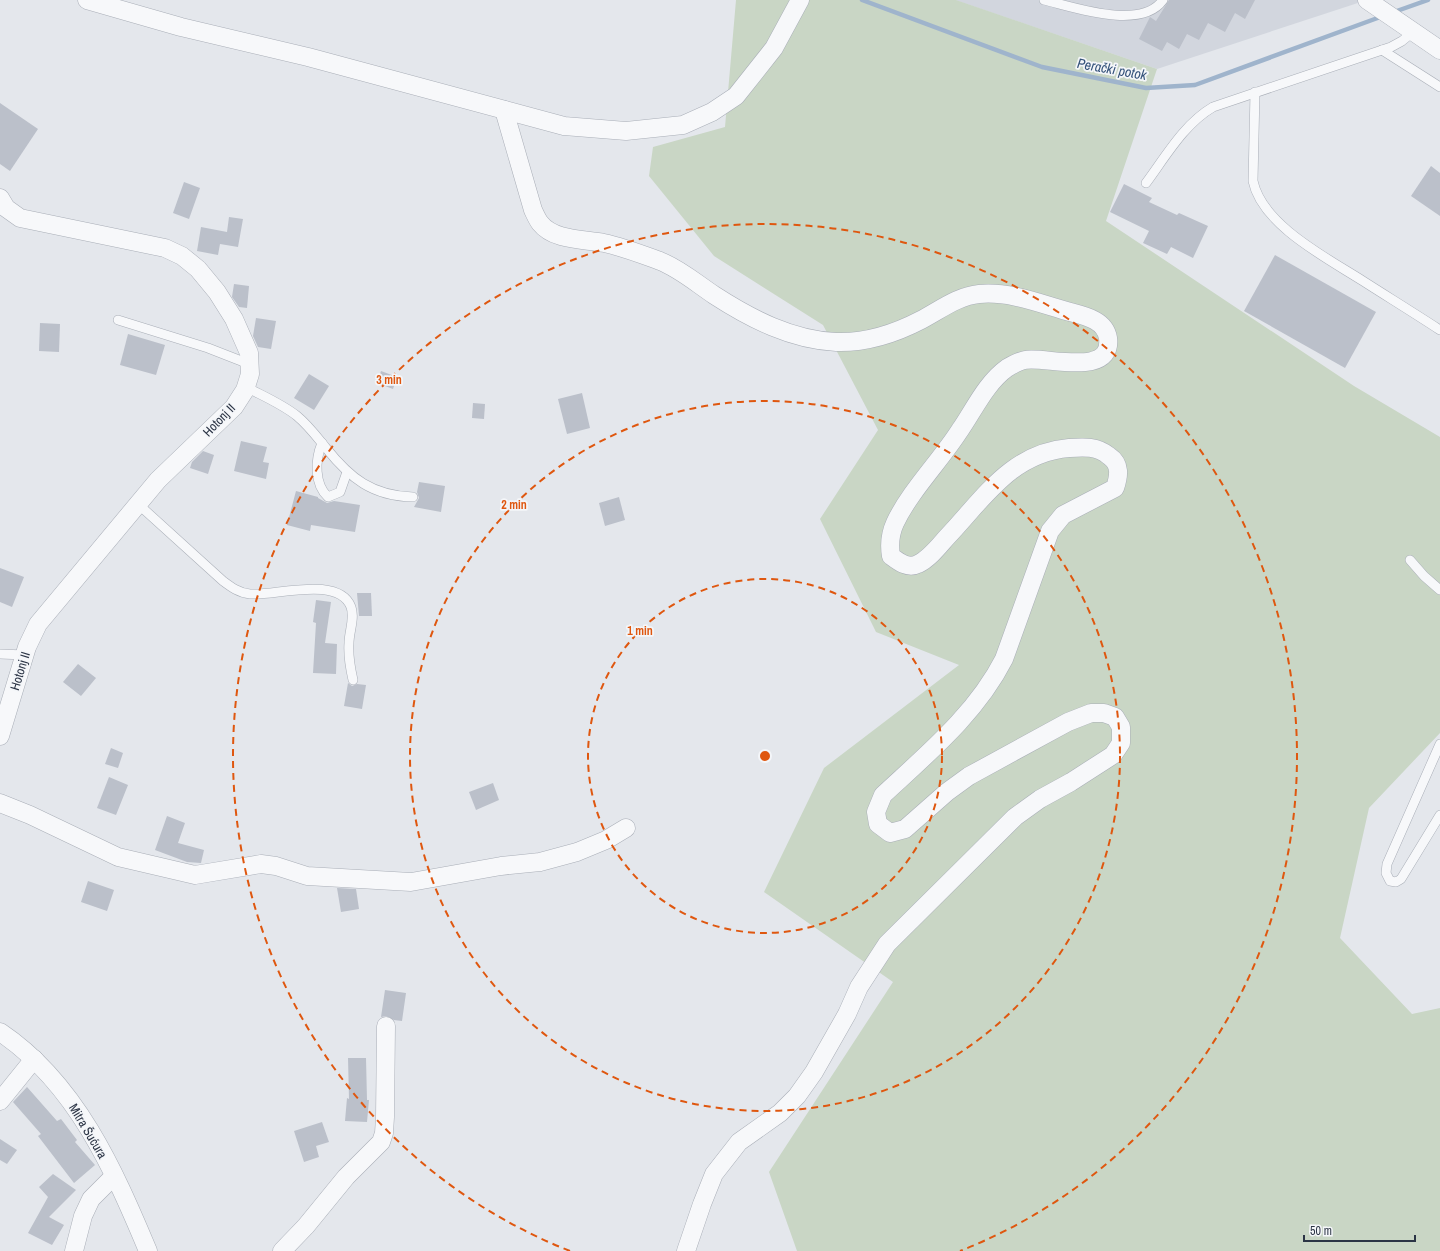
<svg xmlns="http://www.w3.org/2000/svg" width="1440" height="1251" viewBox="0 0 1440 1251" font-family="'Archivo Narrow',sans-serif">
<rect width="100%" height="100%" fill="#e4e7ec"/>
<polygon fill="#d2d6de" points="955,0 1367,0 1157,69"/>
<polygon fill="#c9d6c5" points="736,0 956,0 1157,69 1106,221 1354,386 1440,437 1440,733 1369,808 1340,938 1412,1014 1440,1008 1440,1251 797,1251 769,1172 893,982 764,892 824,768 959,665 876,632 820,519 878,430 823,325 714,256 649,176 653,147 725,127"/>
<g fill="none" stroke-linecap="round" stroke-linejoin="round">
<g stroke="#9fb4cc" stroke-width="4.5">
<polyline points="862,0 1042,67 1146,88 1195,85 1383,16"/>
<polyline points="1394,12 1428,0"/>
</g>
</g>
<g fill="#bbc0ca">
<polygon points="1169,0 1255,0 1245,19 1235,13 1225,32 1208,23 1199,40 1187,34 1179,49 1167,42 1162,51 1139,39 1150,17 1156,21"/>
<polygon points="0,103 38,129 10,171 0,164"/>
<polygon points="1431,166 1440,173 1440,216 1411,196"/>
<polygon points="184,182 200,188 189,219 173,213"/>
<polygon points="1124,184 1152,198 1149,202 1177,215 1179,213 1208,226 1193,258 1171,247 1167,254 1143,243 1149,231 1110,212"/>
<polygon points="229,217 243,219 238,247 220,244 218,255 197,251 201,227 227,232"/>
<polygon points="1275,255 1376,312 1345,368 1244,311"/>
<polygon points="234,284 249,286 247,308 239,307 232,297"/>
<polygon points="256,318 276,321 271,349 258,347 253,336"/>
<polygon points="40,323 60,324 59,352 39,351"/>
<polygon points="128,334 165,345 156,375 120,365"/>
<polygon points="381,371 397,377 393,389 377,383"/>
<polygon points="309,374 329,386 314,410 294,398"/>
<polygon points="582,393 590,428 567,434 558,399"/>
<polygon points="473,403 485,404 484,419 472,418"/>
<polygon points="241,441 267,447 263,462 269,463 266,479 234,471"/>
<polygon points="203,451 214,455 208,474 190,468 192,462"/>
<polygon points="419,482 445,486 441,512 414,507 419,498 417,492"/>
<polygon points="296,491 318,497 318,498 327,503 334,501 360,505 355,532 311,525 310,531 287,525"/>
<polygon points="619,497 625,520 605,526 599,503"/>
<polygon points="0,568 24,577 12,607 0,602"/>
<polygon points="357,593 371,593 372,616 359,616"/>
<polygon points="316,600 331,602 325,643 337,644 336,674 313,673 316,623 313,622"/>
<polygon points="78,664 96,678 81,696 63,682"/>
<polygon points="348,683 352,686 357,684 366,685 362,709 344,706"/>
<polygon points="111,748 123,753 118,768 105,764"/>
<polygon points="109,777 128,785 116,815 97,808"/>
<polygon points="493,783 499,800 476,810 469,792"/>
<polygon points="167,816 185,823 178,843 204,850 201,863 187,862 155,850"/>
<polygon points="88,881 114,890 107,911 81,902"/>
<polygon points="337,888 356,889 359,909 341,912"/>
<polygon points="385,990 406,993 402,1021 394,1020 386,1016 381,1017"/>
<polygon points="348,1058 366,1058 367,1100 369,1100 367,1122 345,1121 347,1098 349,1099"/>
<polygon points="27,1087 57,1121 61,1119 77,1140 75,1142 95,1165 74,1183 38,1136 41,1134 13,1102"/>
<polygon points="322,1122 329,1142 316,1146 319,1157 304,1162 294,1131"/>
<polygon points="0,1139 17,1150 7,1164 0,1160"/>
<polygon points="53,1174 76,1190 49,1217 64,1225 52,1245 28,1233 48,1197 39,1187"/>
</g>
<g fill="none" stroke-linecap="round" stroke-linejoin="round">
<defs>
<g id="lane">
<path d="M1044 0C1074 7 1141 31 1163 0"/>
<polyline points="1382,50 1440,87"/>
<path d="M1255 92 1253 181C1262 225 1327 258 1363 281 1388 297 1414 313 1440 330"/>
<path d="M1146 183C1166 156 1184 124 1213 107L1391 47 1402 41 1413 32"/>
<polyline points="118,320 208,348 249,364"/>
<path d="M246 387C263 396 282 404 297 416 308 425 317 437 326 448 350 478 372 496 413 497"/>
<path d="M322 443C315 460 314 484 328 497L340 492 347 472"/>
<path d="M138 504 223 581C231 587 239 593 250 594 275 596 339 575 351 607 355 618 349 632 349 643 348 656 350 667 353 680"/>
<polyline points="1410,560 1424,576 1440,590"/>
<polyline points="0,654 25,655"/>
<polyline points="1440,744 1387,864 1386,873 1390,881 1396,882 1401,879 1440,815"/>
</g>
<g id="street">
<polyline points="87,0 181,27 308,57 564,126 626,131 683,125 712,112 736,96 774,48 800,0"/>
<polyline points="1367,0 1440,50"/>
<path d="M504 110 533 210C535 214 537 219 540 223 554 241 584 239 604 243 623 247 641 254 660 261 680 269 696 283 714 295 751 319 792 340 836 342 865 343 896 333 921 320 940 310 958 296 979 294 1010 291 1041 304 1070 312 1085 316 1105 320 1108 338 1113 378 1046 356 1025 360 1020 361 1012 365 1007 368 986 383 974 410 960 430 941 460 910 491 895 523 890 534 889 544 891 556 899 562 908 569 918 564 929 559 939 546 947 537 984 498 1011 453 1069 448 1084 447 1097 446 1109 456 1121 464 1119 476 1115 488L1063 515 1050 531 1004 659C976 714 927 754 883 795L876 812 878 824 890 833 905 829 947 792 969 776 1068 722 1091 713H1104L1115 717 1121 727V743L1113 755 1071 782 1040 799 1015 817 887 944 859 987 847 1014 814 1072 797 1096 780 1113 739 1142 714 1174 702 1204 686 1251"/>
<polyline points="0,198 6,208 20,218 165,248 182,256 198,269 217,292 234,319 249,353 250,374 245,390 234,407 158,480 38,624 27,647 0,736"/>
<polyline points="0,803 30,815 118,857 195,875 261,864 276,866 307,876 411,882 501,866 540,862 577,852 606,840 626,828"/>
<path d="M0 1032C76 1083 114 1170 148 1251"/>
<polyline points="0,1101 34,1059"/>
<polyline points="74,1251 83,1216 91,1199 114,1176"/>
<polyline points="282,1251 306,1226 346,1177 381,1142 384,1133 385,1117 386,1026"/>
</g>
</defs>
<use href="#lane" stroke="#a9aeb7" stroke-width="10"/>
<use href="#street" stroke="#a9aeb7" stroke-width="19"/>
<use href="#lane" stroke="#f7f8fa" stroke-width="9"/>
<use href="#street" stroke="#f7f8fa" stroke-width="18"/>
</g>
<g fill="none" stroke="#df570f" stroke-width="2" stroke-dasharray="7 5">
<circle cx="765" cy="756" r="177"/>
<circle cx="765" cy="756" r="355"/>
<path d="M570 1251A532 532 0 1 1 960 1251"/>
</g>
<g text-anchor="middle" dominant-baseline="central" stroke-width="3.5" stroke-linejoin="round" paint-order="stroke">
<g font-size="13" fill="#2b3445" stroke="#f4f6f9">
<text transform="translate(219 420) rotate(-46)">Hotonj II</text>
<text transform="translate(20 671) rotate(-73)">Hotonj II</text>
<text transform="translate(88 1131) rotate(59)">Mitra Šućura</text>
</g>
<g font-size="14" font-style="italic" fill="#34527a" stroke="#f4f6f9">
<text transform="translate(1112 69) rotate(10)">Perački potok</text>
</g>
</g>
<circle cx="765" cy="756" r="6" fill="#df570f" stroke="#f4f6f9" stroke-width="2"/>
<g font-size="12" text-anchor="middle" font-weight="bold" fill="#df570f" stroke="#f4f6f9" stroke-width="3.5" stroke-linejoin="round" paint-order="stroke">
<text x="389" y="384">3 min</text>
<text x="514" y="509">2 min</text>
<text x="640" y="635">1 min</text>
</g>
<path d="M1304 1235v6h111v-6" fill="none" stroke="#2b3445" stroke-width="2"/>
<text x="1310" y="1235" font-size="12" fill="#2b3445" stroke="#f4f6f9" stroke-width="3" paint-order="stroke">50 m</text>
</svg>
